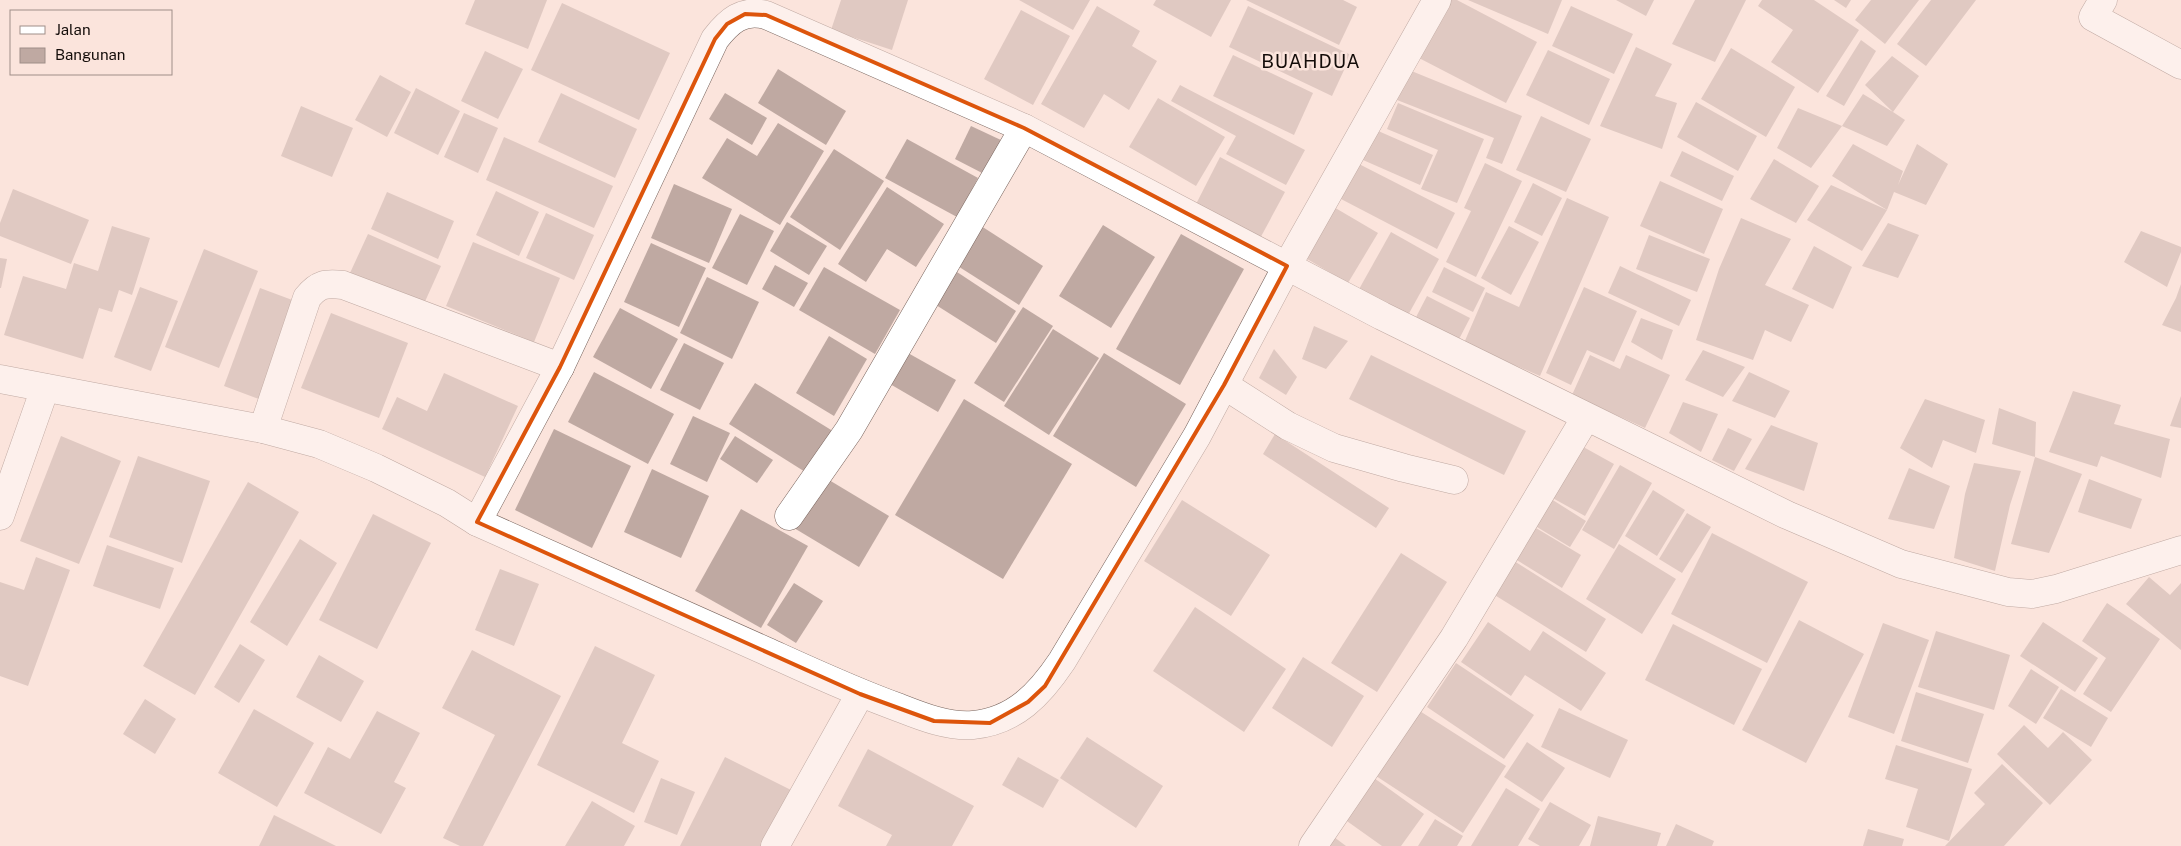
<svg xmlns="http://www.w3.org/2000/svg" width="2181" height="846" viewBox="0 0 2181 846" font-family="'Public Sans',sans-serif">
<rect width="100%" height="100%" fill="#fbe4dc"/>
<g fill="#bfa9a2">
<polygon points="475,0 547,0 528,49 465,24"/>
<polygon points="841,0 908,0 892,50 831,30"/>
<polygon points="1019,0 1090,0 1073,30"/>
<polygon points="1156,0 1231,0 1211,37 1153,5"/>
<polygon points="1246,0 1343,0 1357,7 1339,45"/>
<polygon points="1446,0 1457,0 1537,42 1506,103 1417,57"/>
<polygon points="1468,0 1562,0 1548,34"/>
<polygon points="1616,0 1654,0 1646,16"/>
<polygon points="1695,0 1746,0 1715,62 1672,44"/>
<polygon points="1762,0 1814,0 1859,30 1818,93 1771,62 1793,30 1758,6"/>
<polygon points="1834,0 1851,0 1846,8"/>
<polygon points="1871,0 1919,0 1885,44 1855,20"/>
<polygon points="1931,0 1976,0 1926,66 1897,44"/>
<polygon points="562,3 670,53 639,120 531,70"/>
<polygon points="1097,6 1140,31 1132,46 1157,61 1129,110 1104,94 1084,128 1041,104"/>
<polygon points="1248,6 1351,55 1332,96 1229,47"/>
<polygon points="1571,6 1633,34 1614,74 1552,46"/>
<polygon points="1021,10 1070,36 1033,105 984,79"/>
<polygon points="1861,40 1876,51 1844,106 1826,96"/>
<polygon points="1636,47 1672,64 1655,96 1677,103 1662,149 1600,126"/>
<polygon points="1731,48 1795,87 1766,137 1701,99"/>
<polygon points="1548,50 1610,79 1589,125 1526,95"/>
<polygon points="485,51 523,69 498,119 461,101"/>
<polygon points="1233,55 1313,93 1294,135 1213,96"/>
<polygon points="1892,56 1919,76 1893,112 1905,120 1887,146 1842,126 1811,168 1777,148 1798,108 1842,126 1863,94 1893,112 1865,85"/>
<polygon points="778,69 846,111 826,145 758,103"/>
<polygon points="1409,70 1522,116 1502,164 1486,158 1494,138 1397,100"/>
<polygon points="380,75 411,92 387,137 355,120"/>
<polygon points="1180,85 1305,150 1286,185 1226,154 1236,136 1171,101"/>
<polygon points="416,88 460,111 438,155 394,133"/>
<polygon points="561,93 637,129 615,178 538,142"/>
<polygon points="725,93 767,118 752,145 709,119"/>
<polygon points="1158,98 1225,137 1196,186 1129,147"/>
<polygon points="1696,102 1757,136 1738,171 1677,137"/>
<polygon points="1398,103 1484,139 1457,203 1421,189 1438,150 1387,129"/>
<polygon points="301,106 353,128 332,177 281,156"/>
<polygon points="464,113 498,128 478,173 444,157"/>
<polygon points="1541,116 1591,139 1566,192 1516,170"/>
<polygon points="778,123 824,151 780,225 702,178 727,138 757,156"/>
<polygon points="971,126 1003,141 986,175 955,159"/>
<polygon points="1376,130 1433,155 1420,185 1363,160"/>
<polygon points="504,137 613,186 594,228 486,180"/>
<polygon points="907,139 978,178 957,217 885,178"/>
<polygon points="1853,144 1903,171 1898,185 1917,144 1948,164 1926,205 1894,192 1887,210 1832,176"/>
<polygon points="834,149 884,181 840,250 790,217"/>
<polygon points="1682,151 1734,176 1722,201 1670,176"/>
<polygon points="1220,157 1285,192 1257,244 1193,210"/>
<polygon points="1774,159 1819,186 1796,223 1750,199"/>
<polygon points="1485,163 1522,181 1476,277 1446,262 1471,211 1464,208"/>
<polygon points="1359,164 1455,213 1437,249 1341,199"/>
<polygon points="1660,181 1723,209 1704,254 1640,226"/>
<polygon points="1533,183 1562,198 1542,236 1514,222"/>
<polygon points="674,184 732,209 709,263 651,238"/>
<polygon points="1831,185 1887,210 1862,251 1807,220"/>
<polygon points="887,187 944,224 916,267 887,249 866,282 838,264"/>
<polygon points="13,189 89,220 71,264 0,236 0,223"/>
<polygon points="496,191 539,212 519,256 476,235"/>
<polygon points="387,192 454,221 438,259 371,229"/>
<polygon points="1567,198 1609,217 1540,376 1464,343 1486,292 1519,307"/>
<polygon points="1332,206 1378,233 1348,283 1302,256"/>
<polygon points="546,213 594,235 574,280 526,258"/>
<polygon points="740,214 774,231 747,285 712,268"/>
<polygon points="1741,218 1791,239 1765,285 1809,305 1791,342 1765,330 1753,360 1696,340 1719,269"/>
<polygon points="787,222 827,246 809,275 770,251"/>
<polygon points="1888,223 1919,235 1898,278 1862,266"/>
<polygon points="978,224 1043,266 1019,305 953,263"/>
<polygon points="1103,225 1155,257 1111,328 1059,296"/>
<polygon points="112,226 150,238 132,295 119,290 112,312 99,308 83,359 4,335 23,276 66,289 74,263 98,271"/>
<polygon points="1509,226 1539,242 1511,295 1481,278"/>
<polygon points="2141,231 2181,247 2181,252 2167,287 2124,262"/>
<polygon points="1391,232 1439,259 1407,317 1358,291"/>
<polygon points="368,234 441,266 423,306 350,273"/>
<polygon points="1181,234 1244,269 1180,385 1116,349"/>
<polygon points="1649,235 1710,259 1697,292 1636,269"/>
<polygon points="473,242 560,278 534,342 446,306"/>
<polygon points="651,243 706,268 679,327 624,302"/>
<polygon points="1814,246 1852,267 1833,309 1792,289"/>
<polygon points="204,249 258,271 219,368 165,347"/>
<polygon points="0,258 7,259 1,288 0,288"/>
<polygon points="775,265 808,283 794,307 762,289"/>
<polygon points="1620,266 1691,300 1679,326 1608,293"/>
<polygon points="824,267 900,310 875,354 799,310"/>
<polygon points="1444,267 1485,288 1473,312 1432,292"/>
<polygon points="957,272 1016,311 996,343 936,305"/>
<polygon points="707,277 759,302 732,359 680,333"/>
<polygon points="2181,284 2181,332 2162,325 2176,298"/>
<polygon points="140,287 178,301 151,371 114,357"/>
<polygon points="1584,287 1637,311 1614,362 1587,350 1571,385 1546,373"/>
<polygon points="260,288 303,304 267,402 224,386"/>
<polygon points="1427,296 1470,318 1457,343 1414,321"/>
<polygon points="1023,307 1053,326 1004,402 974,383"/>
<polygon points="620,308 678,339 651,389 593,357"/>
<polygon points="331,313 408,343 379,418 301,388"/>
<polygon points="1641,318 1673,330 1662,360 1631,342"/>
<polygon points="1314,326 1348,341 1326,369 1302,359"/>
<polygon points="1053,329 1099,358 1049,435 1004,406"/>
<polygon points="829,336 867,359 834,416 796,393"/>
<polygon points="684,343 724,363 700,410 660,390"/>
<polygon points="1274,349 1297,377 1286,395 1259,378"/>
<polygon points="1703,350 1745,367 1723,397 1685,380"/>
<polygon points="908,353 956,380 938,412 890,384"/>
<polygon points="1104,353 1186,404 1136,487 1053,436"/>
<polygon points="1371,355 1526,431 1504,475 1349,399"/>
<polygon points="1590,355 1620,369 1626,355 1670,375 1645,428 1572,395"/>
<polygon points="594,372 674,414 648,464 568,422"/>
<polygon points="1749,372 1790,391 1775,418 1732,401"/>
<polygon points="444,373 518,406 485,477 382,429 397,397 427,411"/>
<polygon points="755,383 836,433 810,475 729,424"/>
<polygon points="2073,391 2121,405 2114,424 2170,439 2161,478 2101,456 2097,467 2049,452"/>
<polygon points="2181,396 2181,428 2170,426"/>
<polygon points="964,399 1072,464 1003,579 895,515"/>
<polygon points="1925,399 1985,420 1976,453 1943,440 1932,468 1900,448"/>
<polygon points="1683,402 1718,414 1701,452 1669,433"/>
<polygon points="1999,408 2036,422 2035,457 2082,474 2049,553 2011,544 2035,457 1992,444"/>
<polygon points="693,416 730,433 707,482 670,464"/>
<polygon points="1771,425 1818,443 1804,491 1745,469"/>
<polygon points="1728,428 1752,439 1734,471 1712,460"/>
<polygon points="554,429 631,466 592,548 515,510"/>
<polygon points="1275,434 1389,508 1376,528 1263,454"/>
<polygon points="61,436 121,461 79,564 20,541"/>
<polygon points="735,436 773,460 757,483 720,459"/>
<polygon points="1578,444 1614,464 1585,516 1549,496"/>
<polygon points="138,456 210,481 182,563 109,537"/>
<polygon points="1974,463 2021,471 2010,505 1995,571 1954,558 1965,494"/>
<polygon points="1620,465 1652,483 1614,549 1582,530"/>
<polygon points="1909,468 1950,486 1934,529 1888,519"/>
<polygon points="652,469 709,496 681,558 624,532"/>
<polygon points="824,477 889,516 859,567 794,528"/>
<polygon points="2089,479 2142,499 2131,529 2078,512"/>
<polygon points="248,482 299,512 195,695 143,666"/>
<polygon points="1653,490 1685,510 1657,556 1625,536"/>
<polygon points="1548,497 1586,521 1570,547 1532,524"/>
<polygon points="1182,500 1270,555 1231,616 1144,561"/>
<polygon points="741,509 808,546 761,628 695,591"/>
<polygon points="1687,513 1711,527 1682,573 1659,559"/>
<polygon points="373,514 431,543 377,649 319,620"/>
<polygon points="1531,525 1581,555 1562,588 1512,557"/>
<polygon points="1712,533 1808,582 1767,663 1671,614"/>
<polygon points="300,539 337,563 287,646 250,622"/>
<polygon points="1619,544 1676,579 1642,634 1586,599"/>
<polygon points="107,545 174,568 160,609 93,586"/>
<polygon points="1401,553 1447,582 1377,692 1331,663"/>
<polygon points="36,557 70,570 28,686 0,676 0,582 24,590"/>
<polygon points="1514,561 1606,619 1586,652 1493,594"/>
<polygon points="500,569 539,584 514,646 475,630"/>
<polygon points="2149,577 2170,595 2181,583 2181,650 2126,604"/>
<polygon points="794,583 823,601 796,643 767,625"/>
<polygon points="2107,603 2160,639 2111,712 2083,694 2106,658 2082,641"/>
<polygon points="1195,607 1286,669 1244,732 1153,671"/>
<polygon points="1799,620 1864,654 1806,763 1742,730"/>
<polygon points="1488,622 1530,651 1543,631 1606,673 1581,711 1525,675 1511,696 1461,662"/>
<polygon points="2043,622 2098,658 2075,692 2020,656"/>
<polygon points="1883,623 1929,640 1894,734 1848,717"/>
<polygon points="1673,624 1762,669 1734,725 1645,680"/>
<polygon points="1936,631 2010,655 1994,710 1918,687"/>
<polygon points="240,644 265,660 239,703 214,687"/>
<polygon points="595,646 655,675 622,743 659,761 634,813 537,765"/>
<polygon points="472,650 561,696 483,846 460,846 443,838 495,735 442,708"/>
<polygon points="319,655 364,681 341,722 296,697"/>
<polygon points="1303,657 1364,696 1332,747 1272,708"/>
<polygon points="1456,663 1534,715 1504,759 1427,707"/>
<polygon points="2031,669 2059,687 2036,724 2008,706"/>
<polygon points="2061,689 2108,718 2091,747 2043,718"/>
<polygon points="1916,692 1984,714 1968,763 1901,741"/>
<polygon points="145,699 176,719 155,754 123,734"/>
<polygon points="1415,708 1506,766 1463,833 1373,774"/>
<polygon points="1559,708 1628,740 1610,778 1541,747"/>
<polygon points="254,709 314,743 277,807 218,773"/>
<polygon points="377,711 420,733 394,782 406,788 381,834 304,793 328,747 350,759"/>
<polygon points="2024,725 2048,748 2063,732 2092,760 2050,805 1997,754"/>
<polygon points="1087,737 1163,786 1136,828 1060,778"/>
<polygon points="1527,742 1565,768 1542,802 1504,777"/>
<polygon points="1896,745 1972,769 1949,841 1906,827 1918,789 1885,779"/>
<polygon points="868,749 974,806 952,846 886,846 892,835 838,806"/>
<polygon points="725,757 793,791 765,846 680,846"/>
<polygon points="1018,757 1059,780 1043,808 1002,785"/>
<polygon points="2002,764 2043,803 2004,846 1945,846 1985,804 1974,793"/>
<polygon points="661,778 695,792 677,835 644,822"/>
<polygon points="1374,778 1424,814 1401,846 1382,846 1344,819"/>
<polygon points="1506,788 1540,809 1518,846 1471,846"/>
<polygon points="592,801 635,826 624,846 565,846"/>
<polygon points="1550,802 1591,825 1579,846 1540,846 1528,839"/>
<polygon points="274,815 336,846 259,846"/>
<polygon points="1598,816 1661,833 1657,846 1590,846"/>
<polygon points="1435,819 1463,836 1457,846 1418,846"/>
<polygon points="1676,824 1714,841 1712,846 1666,846"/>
<polygon points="1868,829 1904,839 1902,846 1863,846"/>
<polygon points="1334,837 1346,846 1328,846"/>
</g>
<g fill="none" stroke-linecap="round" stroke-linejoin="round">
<defs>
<g id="minor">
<polyline points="2103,0 2093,17 2181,65"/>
<path d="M0 379 263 429 319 444 376 468 447 503 477 522C574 566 671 609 768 652 812 672 855 692 900 708 923 717 948 727 973 725 1015 721 1040 694 1062 661L1197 436 1287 266 1437 0"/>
<polyline points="1224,385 1288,426 1334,448 1404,468 1454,480"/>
<path d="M263 429 307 298C318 284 325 283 343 285L560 367"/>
<polyline points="0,516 45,388"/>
<polyline points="789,516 849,430 1024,128"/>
<path d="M477 522 560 367 715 39C729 21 742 9 766 15L1024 128 1382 316 1787 515 1901 564 2008 592 2032 594 2056 589 2181 550"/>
<polyline points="775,846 860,694"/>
<polyline points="1313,846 1454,638 1586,417"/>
</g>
</defs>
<use href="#minor" stroke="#78645d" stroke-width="29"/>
<use href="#minor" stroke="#fff" stroke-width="28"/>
</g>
<path d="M0 0H2181V846H0ZM745 14 766 15 1024 128 1287 266 1224 385 1045 686 1028 702 990 723 934 721 860 694 477 522 560 367 715 39 727 24Z" fill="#fbe4dc" fill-opacity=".55" fill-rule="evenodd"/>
<path fill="none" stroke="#dd550c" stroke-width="4" stroke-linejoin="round" d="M745 14 766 15 1024 128 1287 266 1224 385 1045 686 1028 702 990 723 934 721 860 694 477 522 560 367 715 39 727 24Z"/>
<g text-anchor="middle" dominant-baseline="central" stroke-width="5" stroke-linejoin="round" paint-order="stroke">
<g font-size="19" letter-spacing="1" fill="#140d0a" stroke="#fbe4dc">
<text x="1311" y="61">BUAHDUA</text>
</g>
</g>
<rect x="10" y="10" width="162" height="65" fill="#fbe4dc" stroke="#9f8e88"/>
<rect x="20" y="26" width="25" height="8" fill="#ffffff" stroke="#9f8e88"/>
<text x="55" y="35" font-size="15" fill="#140d0a">Jalan</text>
<rect x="20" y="48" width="25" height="15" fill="#bfa9a2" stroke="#9f8e88"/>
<text x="55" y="60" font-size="15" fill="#140d0a">Bangunan</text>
</svg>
